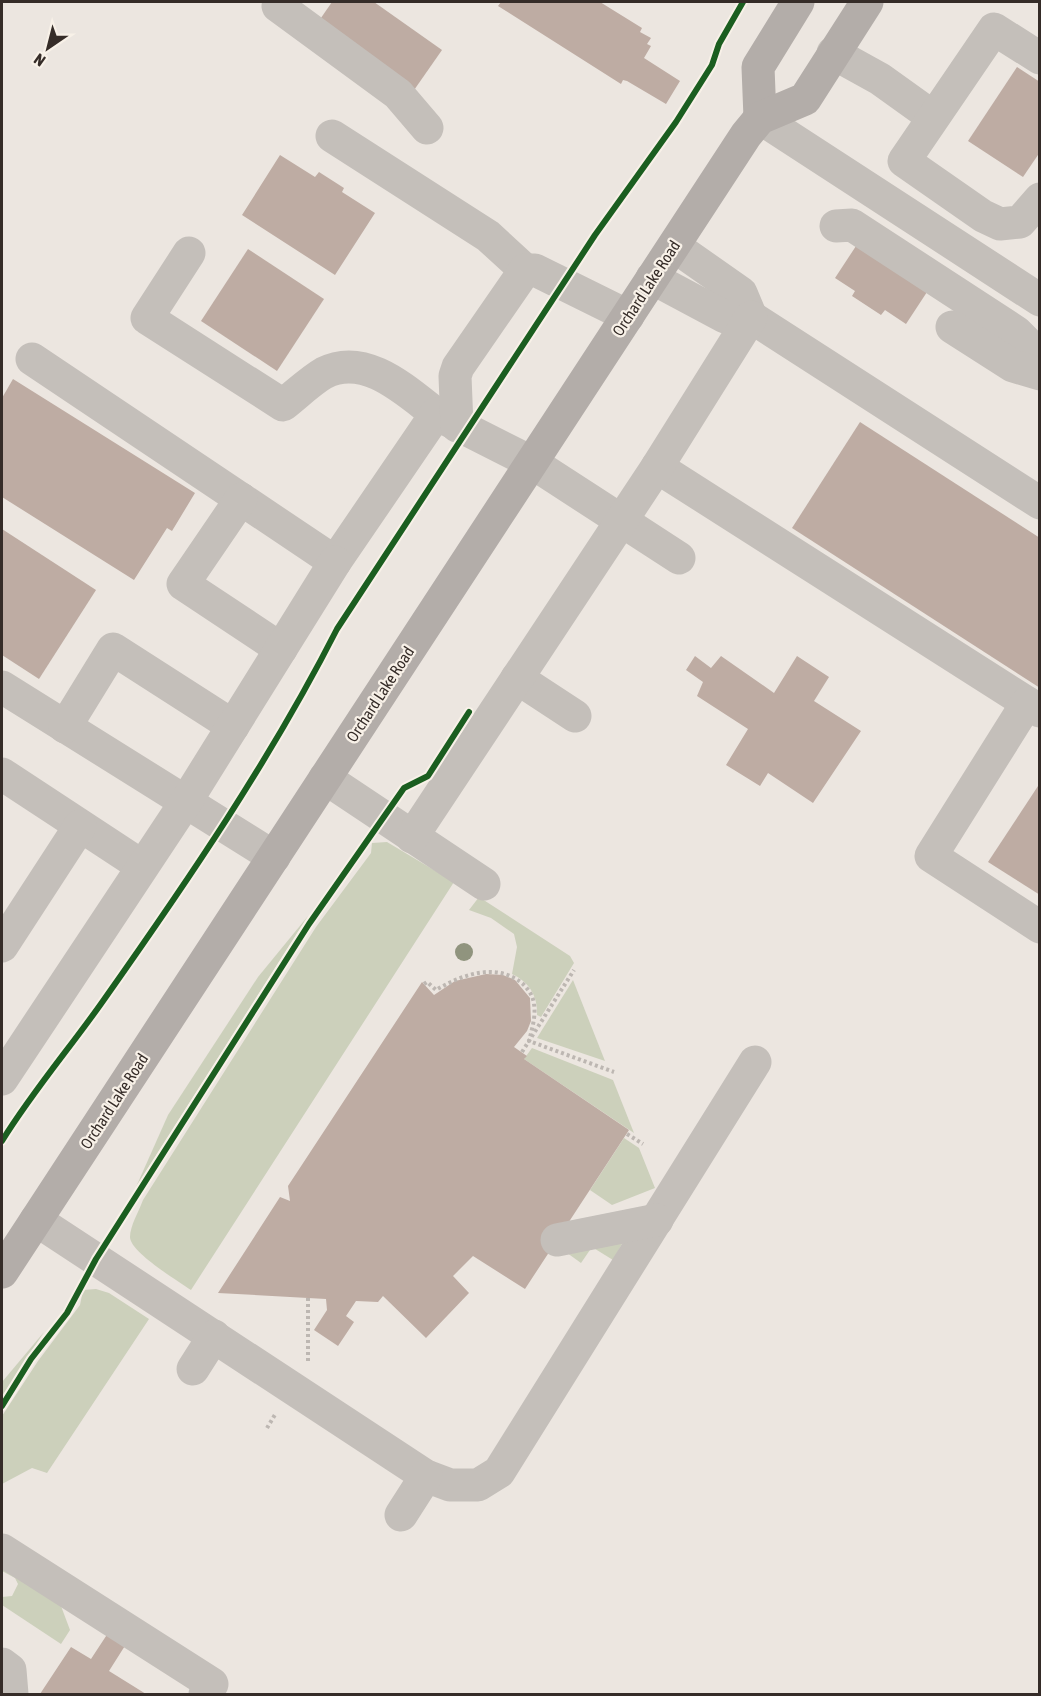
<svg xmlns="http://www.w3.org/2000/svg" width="1041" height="1696" viewBox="0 0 1041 1696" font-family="'Asap Condensed',sans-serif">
<rect width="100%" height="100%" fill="#ece6e0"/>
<g fill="#ccd0bb">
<path d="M387 842 454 882 191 1290C178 1281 130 1252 130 1237 130 1226 139 1211 143 1200L316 927 371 853 372 843Z"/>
<path d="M479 897 570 956 574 963 541 1017 537 1015C538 996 529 982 512 974L517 947 514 934 491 918 469 910Z"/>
<polygon points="308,916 136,1187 168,1115 258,977"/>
<polygon points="573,980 605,1061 537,1038"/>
<polygon points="532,1048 613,1080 634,1133 524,1059"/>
<polygon points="624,1138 639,1148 655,1188 612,1205 590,1190"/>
<polygon points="624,1240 613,1260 592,1247 581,1263 563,1250"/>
<polygon points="96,1289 109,1293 149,1319 47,1473 32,1468 2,1484 2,1416 38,1361 80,1305 83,1290"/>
<polygon points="44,1332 2,1396 2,1382"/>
<polygon points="2,1558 61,1606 70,1630 61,1644 2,1605 2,1597 12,1596 18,1584 15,1578 2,1571"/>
</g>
<g fill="#beaca3">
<polygon points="332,2 374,2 442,50 412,93 314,28"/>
<polygon points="501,2 600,2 642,28 640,32 651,38 647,44 651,46 644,58 680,81 666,104 627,81 623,80 621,84 498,6"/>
<polygon points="1017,67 1040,82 1040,152 1023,177 968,141"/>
<polygon points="280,155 315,177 319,172 344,188 342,192 375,213 335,275 242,215"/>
<polygon points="856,246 927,292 906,324 885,310 881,315 852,296 855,291 835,278"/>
<polygon points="248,249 324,299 277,371 201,321"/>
<polygon points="13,379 195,493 172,531 167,528 134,580 2,497 2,398"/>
<polygon points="860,422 1040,538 1040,688 792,528"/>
<polygon points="2,529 96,590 39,679 2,655"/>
<polygon points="695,656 711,668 721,656 774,693 797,656 829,677 814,701 861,731 813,803 768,773 760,786 726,765 748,729 697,696 703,682 686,670"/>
<polygon points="1040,783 1040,895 988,862"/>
<polygon points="486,974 503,975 515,980 530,998 531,1021 527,1031 514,1047 527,1056 524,1059 629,1130 525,1289 473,1256 453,1276 469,1293 426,1338 383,1296 378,1302 356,1301 346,1316 354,1322 338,1346 314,1330 327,1310 326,1299 218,1293 280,1197 290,1201 288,1186 422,982 434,995 455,981"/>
<polygon points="110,1630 128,1641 109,1671 146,1694 40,1694 71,1647 91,1659"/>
</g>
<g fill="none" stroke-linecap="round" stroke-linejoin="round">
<g stroke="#bdb7b2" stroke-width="4" stroke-dasharray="3 3" stroke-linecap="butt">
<path d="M424 984 427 982 436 990C463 974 497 962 523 984 529 990 533 996 534 1004 536 1016 532 1029 529 1041L614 1072"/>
<polyline points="522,1052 574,970"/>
<polyline points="627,1134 643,1144"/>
<polyline points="308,1298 308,1361"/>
<polyline points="267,1428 276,1413"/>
</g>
<g stroke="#c4bfba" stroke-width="33">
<polyline points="281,2 278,6 398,94 427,128"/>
<polyline points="833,53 880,79 933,117"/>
<polyline points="1040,58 994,29 904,161 983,216 1000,224 1020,222 1040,199"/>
<polyline points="760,118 1040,300"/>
<polyline points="332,136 488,236 525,270"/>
<polyline points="836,226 852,225 1016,332 1026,342 1040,367"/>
<polyline points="674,246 741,293 751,317"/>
<path d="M189 253 147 318 283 405C296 395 310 381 324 373 365 352 405 390 436 414"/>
<polyline points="652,278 725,317 751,317 1040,503"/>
<polyline points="952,327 1013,366 1040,374"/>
<polyline points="32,359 335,562 436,414 531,462 679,558"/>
<polyline points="457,426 455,376 458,367 525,270 535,270 628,316"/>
<polyline points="657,467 1040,711"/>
<polyline points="241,499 183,584 281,649"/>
<polyline points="517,678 575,716"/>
<polyline points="2,687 274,857"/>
<polyline points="1027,703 931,856 1040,927"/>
<polyline points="65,727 113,649 233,726"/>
<polyline points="2,774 142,866"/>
<polyline points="325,778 484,884"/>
<polyline points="412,837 657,467 751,317"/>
<polyline points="2,946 80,826"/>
<polyline points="2,1079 185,803 335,562"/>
<polyline points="36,1220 426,1476 450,1485 478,1485 499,1472 755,1062"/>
<polyline points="557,1240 657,1220"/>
<polyline points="193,1369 214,1336"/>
<polyline points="401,1515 426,1476"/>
<polyline points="2,1550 212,1684 205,1694"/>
<polyline points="2,1664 10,1670 12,1694"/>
</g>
<g stroke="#b3ada9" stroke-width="33">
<polyline points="760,118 758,67 798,2"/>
<polyline points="2,1272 746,135 760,118 805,99 867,2"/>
</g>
<defs>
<g id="cycleway">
<path d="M2 1141C32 1092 70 1048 103 1001 187 882 271 759 337 629L595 235 676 122 712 65 719 44 743 2"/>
<polyline points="2,1406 31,1359 67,1313 96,1259 309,924 404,788 428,776 469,712"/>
</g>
</defs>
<use href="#cycleway" stroke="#f8f1e8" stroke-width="10"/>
<use href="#cycleway" stroke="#1b5e20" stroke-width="6"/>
</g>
<circle fill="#90947e" cx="464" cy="952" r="9"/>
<g text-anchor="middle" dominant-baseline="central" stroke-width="4.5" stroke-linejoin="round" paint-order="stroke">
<g font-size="16" fill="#352c28" stroke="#f8f1e8">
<text transform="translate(646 288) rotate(-57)">Orchard Lake Road</text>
<text transform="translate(380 694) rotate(-57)">Orchard Lake Road</text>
<text transform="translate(114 1101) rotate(-57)">Orchard Lake Road</text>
</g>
</g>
<rect width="1041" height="1696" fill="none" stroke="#352c28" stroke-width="6"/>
<g transform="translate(48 48) rotate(215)" stroke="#f8f1e8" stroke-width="4.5" paint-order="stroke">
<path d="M0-4.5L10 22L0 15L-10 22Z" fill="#352c28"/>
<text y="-9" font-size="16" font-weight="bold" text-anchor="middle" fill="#352c28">N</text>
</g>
</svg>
